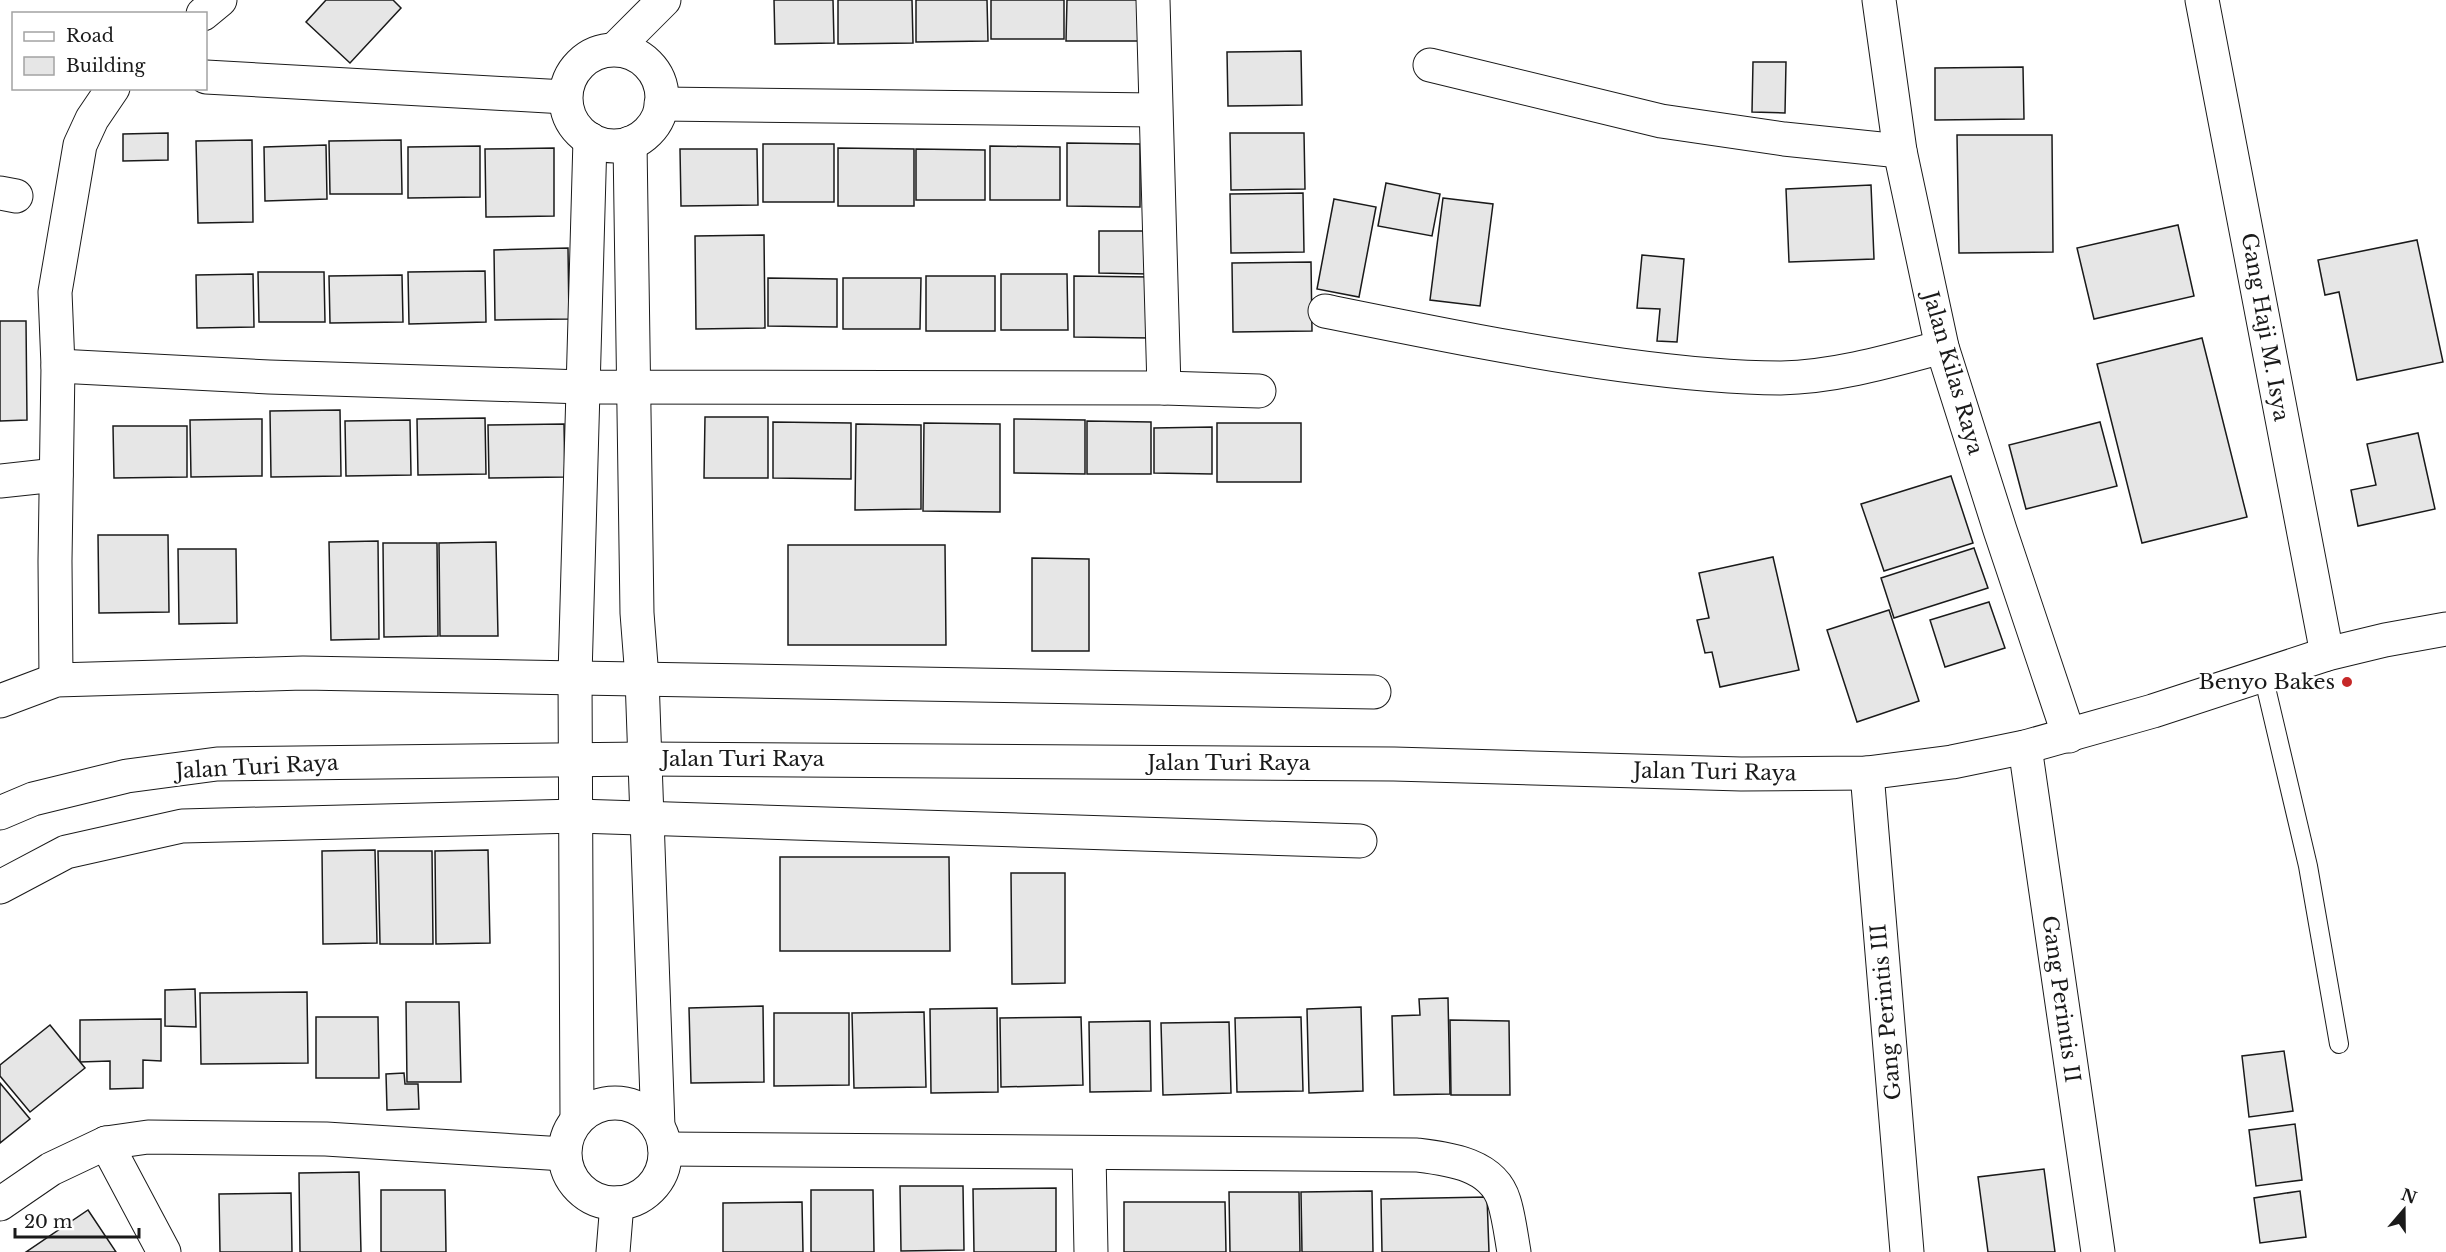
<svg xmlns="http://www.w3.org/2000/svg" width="2446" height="1252" viewBox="0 0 2446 1252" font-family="'Libre Baskerville',serif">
<rect width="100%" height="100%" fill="#fff"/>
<g fill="#e6e6e6" stroke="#1a1a1a" stroke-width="1.5">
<polygon points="326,0 393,0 401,8 350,63 306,22"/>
<polygon points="774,0 833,0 834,43 775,44"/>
<polygon points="838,0 912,0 913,43 838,44"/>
<polygon points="916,0 987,0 988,41 916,42"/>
<rect x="991" y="0" width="73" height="39"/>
<polygon points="1067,0 1141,0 1141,41 1066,41"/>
<polygon points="1301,51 1302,105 1228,106 1227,52"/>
<polygon points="1753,62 1786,62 1785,113 1752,112"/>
<polygon points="2023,67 2024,119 1935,120 1935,68"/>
<polygon points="168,133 168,160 123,161 123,134"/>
<polygon points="1230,133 1304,133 1305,189 1231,190"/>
<polygon points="1957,135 2052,135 2053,252 1959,253"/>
<polygon points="252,140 253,222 198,223 196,141"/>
<polygon points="401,140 402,194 330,194 329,141"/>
<polygon points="1067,143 1140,144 1140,207 1067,206"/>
<rect x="763" y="144" width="71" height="58"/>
<polygon points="326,145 327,199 265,201 264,147"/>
<polygon points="480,146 480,197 408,198 408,147"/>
<polygon points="990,146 1060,147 1060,200 990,200"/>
<polygon points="554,148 554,216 486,217 485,149"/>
<polygon points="838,148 914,149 914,206 838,206"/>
<polygon points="680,149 757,149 758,205 681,206"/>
<polygon points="916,149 985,150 985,200 916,200"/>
<polygon points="1386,183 1440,194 1432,236 1378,226"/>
<polygon points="1871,185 1874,259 1789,262 1786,189"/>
<polygon points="1303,193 1304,252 1231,253 1230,194"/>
<polygon points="1443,198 1493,204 1480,306 1430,300"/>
<polygon points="1334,199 1376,207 1359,297 1317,289"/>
<polygon points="2178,225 2194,296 2094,319 2077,248"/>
<polygon points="1099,231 1149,231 1149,274 1099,273"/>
<polygon points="764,235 765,328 696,329 695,236"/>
<polygon points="2417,240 2443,362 2357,380 2339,292 2325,295 2318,260"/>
<polygon points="568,248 569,319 495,320 494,250"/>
<polygon points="1642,255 1684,259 1677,342 1657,341 1660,309 1637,308"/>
<polygon points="1311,262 1312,331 1233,332 1232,263"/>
<polygon points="485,271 486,322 409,324 408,272"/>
<polygon points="258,272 324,272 325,322 259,322"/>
<polygon points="253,274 254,327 197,328 196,275"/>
<polygon points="1001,274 1067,274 1068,330 1001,330"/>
<polygon points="402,275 403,322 330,323 329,276"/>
<rect x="926" y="276" width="69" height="55"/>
<polygon points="1074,276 1150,277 1151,338 1074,337"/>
<polygon points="768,278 837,279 837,327 768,326"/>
<polygon points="843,278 921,278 920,329 843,329"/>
<polygon points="0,321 26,321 27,420 0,421"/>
<polygon points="2202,338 2247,517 2142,543 2097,364"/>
<polygon points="340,410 341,476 271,477 270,411"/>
<polygon points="705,417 768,417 768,478 704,478"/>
<polygon points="485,418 486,474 418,475 417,419"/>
<polygon points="262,419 262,476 191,477 190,420"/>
<polygon points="1014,419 1085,420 1085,474 1014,473"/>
<polygon points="410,420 411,475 346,476 345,421"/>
<polygon points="1087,421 1151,422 1151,474 1087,474"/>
<polygon points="773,422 851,423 851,479 773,478"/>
<polygon points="2100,422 2117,486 2026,509 2009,445"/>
<polygon points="924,423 1000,424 1000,512 923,511"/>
<rect x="1217" y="423" width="84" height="59"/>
<polygon points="564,424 565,477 489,478 488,425"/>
<polygon points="856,424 921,425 921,509 855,510"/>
<polygon points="113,426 187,426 187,477 114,478"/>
<polygon points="1212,427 1212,474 1154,473 1154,428"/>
<polygon points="2418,433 2435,509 2358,526 2351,490 2376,485 2367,444"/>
<polygon points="1951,476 1973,543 1884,571 1861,504"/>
<polygon points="98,535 168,535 169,612 99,613"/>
<polygon points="378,541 379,639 331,640 329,542"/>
<polygon points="496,542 498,636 440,636 439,543"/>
<polygon points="383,543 437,543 438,636 384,637"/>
<polygon points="788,545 945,545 946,645 788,645"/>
<polygon points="1974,548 1988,588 1894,618 1881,578"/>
<polygon points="178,549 236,549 237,623 179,624"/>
<polygon points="1773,557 1799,670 1720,687 1712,652 1705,653 1697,620 1709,618 1699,573"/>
<polygon points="1032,558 1089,559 1089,651 1032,651"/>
<polygon points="1989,602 2005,648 1945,667 1930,620"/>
<polygon points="1889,610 1919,701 1857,722 1827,630"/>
<polygon points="375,850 377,943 323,944 322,851"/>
<polygon points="488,850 490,943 436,944 435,851"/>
<polygon points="378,851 432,851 433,944 380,944"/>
<polygon points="780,857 949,857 950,951 780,951"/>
<polygon points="1011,873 1065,873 1065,983 1012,984"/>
<polygon points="195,989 196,1027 165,1026 165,990"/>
<polygon points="307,992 308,1063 201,1064 200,993"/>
<polygon points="1448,998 1450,1094 1394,1095 1392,1016 1420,1015 1419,999"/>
<polygon points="406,1002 459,1002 461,1082 407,1082"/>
<polygon points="763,1006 764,1082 691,1083 689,1008"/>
<polygon points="1361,1007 1363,1091 1309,1093 1307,1009"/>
<polygon points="997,1008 998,1092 931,1093 930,1009"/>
<polygon points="924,1012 926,1087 854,1088 852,1013"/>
<polygon points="774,1013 849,1013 849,1085 774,1086"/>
<polygon points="316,1017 378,1017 379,1078 316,1078"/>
<polygon points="1081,1017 1083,1085 1001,1087 1000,1018"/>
<polygon points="1301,1017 1303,1091 1237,1092 1235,1018"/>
<polygon points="161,1019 161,1061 143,1060 143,1088 110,1089 110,1061 80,1062 80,1020"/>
<polygon points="1450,1020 1509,1021 1510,1095 1451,1095"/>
<polygon points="1150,1021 1151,1091 1090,1092 1089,1022"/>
<polygon points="1229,1022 1231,1093 1163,1095 1161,1023"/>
<polygon points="50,1025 85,1068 30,1112 0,1076 0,1065"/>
<polygon points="2284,1051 2293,1111 2249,1117 2242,1056"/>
<polygon points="404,1073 405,1084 418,1084 419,1109 387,1110 386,1074"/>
<polygon points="0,1083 30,1119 0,1143"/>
<polygon points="2295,1124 2302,1180 2256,1186 2249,1130"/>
<polygon points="2044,1169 2055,1252 1988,1252 1978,1177"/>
<polygon points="359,1172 361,1252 300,1252 299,1173"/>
<polygon points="900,1186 963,1186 964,1250 901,1251"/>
<polygon points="1056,1188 1056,1252 974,1252 973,1189"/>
<polygon points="381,1190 445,1190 446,1252 381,1252"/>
<polygon points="811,1190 873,1190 874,1252 811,1252"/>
<polygon points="1372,1191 1373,1252 1302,1252 1301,1192"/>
<polygon points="2300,1191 2306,1237 2260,1243 2254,1198"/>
<polygon points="1229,1192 1299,1192 1300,1252 1230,1252"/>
<polygon points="291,1193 292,1252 220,1252 219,1194"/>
<polygon points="1487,1197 1489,1252 1382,1252 1381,1199"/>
<polygon points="802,1202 803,1252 723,1252 723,1203"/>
<polygon points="1124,1202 1225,1202 1226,1252 1124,1252"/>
<polygon points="88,1210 116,1252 26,1252"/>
</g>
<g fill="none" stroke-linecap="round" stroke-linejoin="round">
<defs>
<polyline id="service" points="2263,675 2308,866 2339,1044"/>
<g id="minor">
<polyline points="1153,0 1164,388"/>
<polyline points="1879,0 1900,151 1942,347 2000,530 2069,736"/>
<polyline points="2202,0 2327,654"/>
<polyline points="203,14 220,0"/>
<polyline points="615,49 664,0"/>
<circle cx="614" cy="98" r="48"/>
<polyline points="1430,65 1661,121 1784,139 1900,151"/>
<polyline points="206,77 565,97"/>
<polyline points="661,104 1155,110"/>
<polyline points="630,143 637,613 642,678 658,1127"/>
<polyline points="0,193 16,196"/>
<path d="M1325 311C1424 331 1522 351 1622 365 1674 372 1728 378 1781 378 1835 377 1890 361 1942 347"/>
<polyline points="58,366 269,377 583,387 1164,388 1259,391"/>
<polyline points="0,481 56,475"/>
<polyline points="56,680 55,561 58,366 55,292 80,145 92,119 113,88"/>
<polyline points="0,701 56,680 303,673 1374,692"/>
<polyline points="2025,747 2098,1252"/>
<polyline points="1867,773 1907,1252"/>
<polyline points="0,887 66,852 182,826 577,816 1360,841"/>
<circle cx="615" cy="1153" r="50"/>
<polyline points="577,1119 575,676 590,139"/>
<polyline points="106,1143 164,1252"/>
<path d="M665 1149 1417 1155C1449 1159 1493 1164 1504 1201 1509 1217 1511 1235 1514 1252"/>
<polyline points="1089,1154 1091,1252"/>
<polyline points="0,1204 51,1169 106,1143 148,1137 326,1139 564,1154"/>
<polyline points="613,1252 617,1203"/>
</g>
<polyline id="tertiary" points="0,813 33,799 127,776 217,764 644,759 1394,764 1741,774 1867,773 1952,762 2025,747 2153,711 2327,654 2385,640 2446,629"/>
</defs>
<use href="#service" stroke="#1a1a1a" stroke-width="20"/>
<use href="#minor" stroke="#1a1a1a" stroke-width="35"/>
<use href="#tertiary" stroke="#1a1a1a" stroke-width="35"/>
<use href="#service" stroke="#fff" stroke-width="18"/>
<use href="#minor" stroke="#fff" stroke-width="33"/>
<use href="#tertiary" stroke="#fff" stroke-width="33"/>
</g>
<circle fill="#c62828" stroke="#fff" stroke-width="2" cx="2347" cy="682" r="6"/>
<g text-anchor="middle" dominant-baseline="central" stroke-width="4.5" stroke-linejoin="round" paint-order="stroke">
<g font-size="21" fill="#1a1a1a" stroke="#fff">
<text transform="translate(2265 327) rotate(80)">Gang Haji M. Isya</text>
<text transform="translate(1953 373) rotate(74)">Jalan Kilas Raya</text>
<text x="743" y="759">Jalan Turi Raya</text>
<text x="1229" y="763">Jalan Turi Raya</text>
<text transform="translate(257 767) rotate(-3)">Jalan Turi Raya</text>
<text transform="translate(1715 772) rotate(1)">Jalan Turi Raya</text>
<text transform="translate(2061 999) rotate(82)">Gang Perintis II</text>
<text transform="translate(1886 1012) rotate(-95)">Gang Perintis III</text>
</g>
<g font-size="21" fill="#1a1a1a" stroke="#fff" text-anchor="end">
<text x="2335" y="682">Benyo Bakes</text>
</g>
</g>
<rect x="12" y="12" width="195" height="78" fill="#ffffff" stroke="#a3a3a3" stroke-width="1.5"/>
<rect x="24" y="32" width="30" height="9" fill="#ffffff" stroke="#a3a3a3" stroke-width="1.5"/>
<text x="66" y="42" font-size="18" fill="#1a1a1a">Road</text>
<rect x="24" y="57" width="30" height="18" fill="#e6e6e6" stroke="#a3a3a3" stroke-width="1.5"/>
<text x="66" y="72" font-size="18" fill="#1a1a1a">Building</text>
<g transform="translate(2404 1210) rotate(20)" stroke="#ffffff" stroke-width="4.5" paint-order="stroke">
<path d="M0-4.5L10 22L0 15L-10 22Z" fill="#1a1a1a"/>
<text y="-9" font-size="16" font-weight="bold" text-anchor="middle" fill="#1a1a1a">N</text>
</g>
<path d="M15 1228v9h124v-9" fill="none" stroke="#1a1a1a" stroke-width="3"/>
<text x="24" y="1228" font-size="18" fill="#1a1a1a" stroke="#ffffff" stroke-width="4.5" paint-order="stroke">20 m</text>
</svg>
